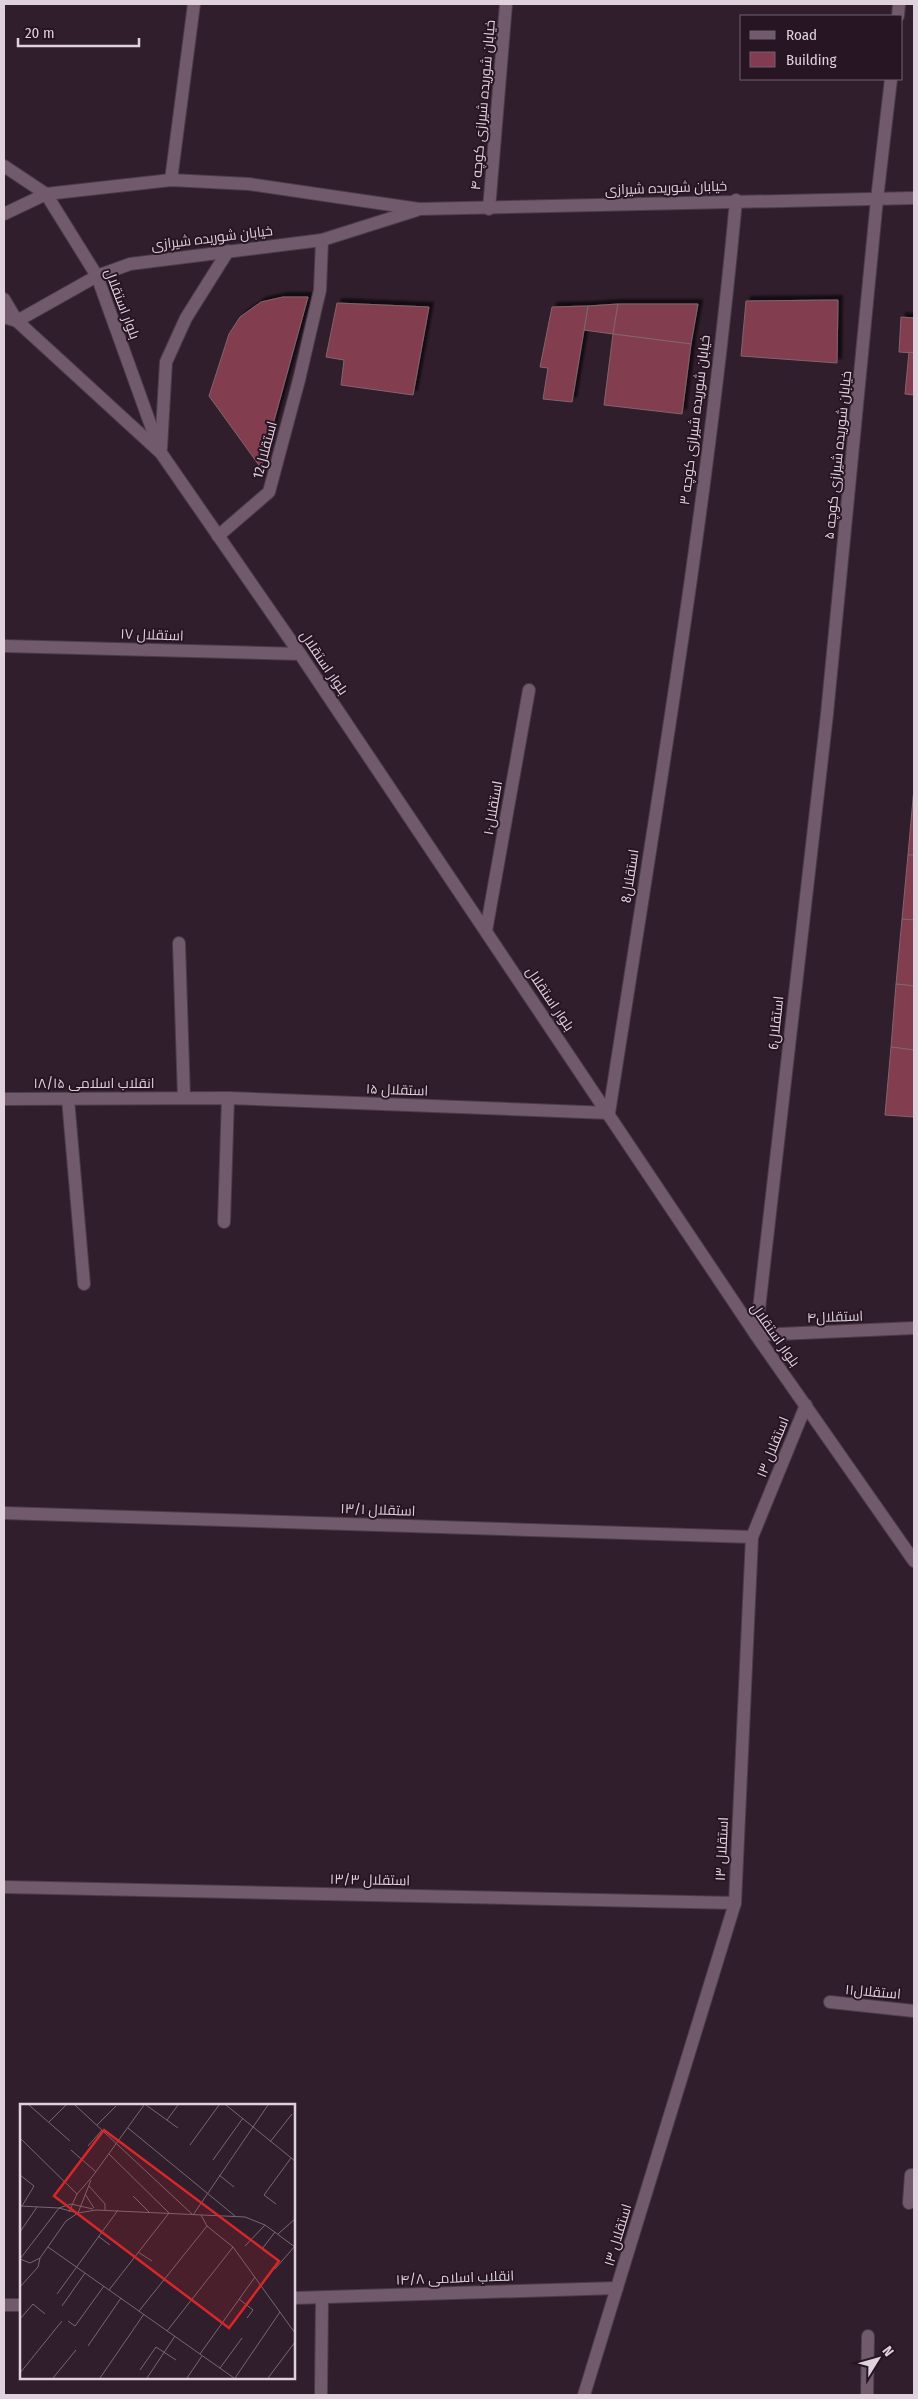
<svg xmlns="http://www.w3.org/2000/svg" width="918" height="2399" viewBox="0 0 918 2399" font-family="'Fira Sans Condensed',Cairo,sans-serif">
<defs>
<filter id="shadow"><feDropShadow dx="4.5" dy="-4.5" stdDeviation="1" flood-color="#0009"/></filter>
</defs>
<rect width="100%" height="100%" fill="#311e2d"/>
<g fill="#823c4f" stroke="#82656b" filter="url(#shadow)">
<polygon points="283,297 308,297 261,468 209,396 229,334 240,317 261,302"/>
<polygon points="838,300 837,363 741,356 746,301"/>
<polygon points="337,303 429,307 413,395 341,385 344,360 326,357"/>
<polygon points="618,304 613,334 584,330 588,306"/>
<polygon points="618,304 698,304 691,344 613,334"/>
<polygon points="588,306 572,402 543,399 548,368 540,367 552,307"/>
<polygon points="901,317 914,318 914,353 899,352"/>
<polygon points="613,334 691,344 682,414 604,405"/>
<polygon points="909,352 914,353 914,395 905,394"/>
<polygon points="914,788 914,855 908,855"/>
<polygon points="908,855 914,855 914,920 902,919"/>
<polygon points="902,919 914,920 914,986 896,984"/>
<polygon points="896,984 914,986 914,1050 891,1047"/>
<polygon points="891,1047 914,1050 914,1117 885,1115"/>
</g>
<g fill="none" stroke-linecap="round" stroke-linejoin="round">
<defs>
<polyline id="lane" points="867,2395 868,2336"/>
<g id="street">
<polyline points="898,16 899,4"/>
<polyline points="891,79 877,199 827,714 756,1335 914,1328"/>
<polyline points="171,180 194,4"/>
<polyline points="489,209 506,4"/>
<polyline points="218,536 269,492 299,380 320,290 322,240"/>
<polyline points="4,646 300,654"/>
<polyline points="486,931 529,690"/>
<polyline points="179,943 184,1098"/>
<path d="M4 1099 228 1098 609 1113C656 809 708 506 736 200"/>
<polyline points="68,1099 84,1284"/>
<polyline points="224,1222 228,1098"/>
<polyline points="4,1513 752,1537"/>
<polyline points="4,1887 735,1903"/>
<polyline points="830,2002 914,2011"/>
<polyline points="909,2203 911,2175 914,2175"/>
<polyline points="294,2298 617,2288"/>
<polyline points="4,2305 21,2305"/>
<polyline points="321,2395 322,2298"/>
</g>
<g id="secondary">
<polyline points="4,166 46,194 97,276 160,451"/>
<polyline points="4,214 46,194 171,180 249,184 419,209 914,198"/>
<polyline points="4,299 17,321 161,453 300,654 756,1335 914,1561"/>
<polyline points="4,317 17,321 97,276 130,264 322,240 417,210"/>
<polyline points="161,448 166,362 186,318 228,251"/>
<polyline points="584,2395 735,1903 752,1537 806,1405"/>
</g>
</defs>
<use href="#lane" stroke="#4c3c49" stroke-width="14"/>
<use href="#street" stroke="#4c3c49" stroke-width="14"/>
<use href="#secondary" stroke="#4c3c49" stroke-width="14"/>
<use href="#lane" stroke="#705a6b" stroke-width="12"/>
<use href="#street" stroke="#705a6b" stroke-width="12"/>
<use href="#secondary" stroke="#705a6b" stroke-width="12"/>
</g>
<g text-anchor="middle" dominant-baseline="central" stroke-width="4" stroke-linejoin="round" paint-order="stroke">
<g font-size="14" fill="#dfd2dc" stroke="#271524">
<text transform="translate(483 105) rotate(-85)">خیابان شوریده شیرازی کوچه ۴</text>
<text transform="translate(666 188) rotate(-2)">خیابان شوریده شیرازی</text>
<text transform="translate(212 238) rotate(-7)">خیابان شوریده شیرازی</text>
<text transform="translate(122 304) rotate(69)">بلوار استقلال</text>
<text transform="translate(695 420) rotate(-83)">خیابان شوریده شیرازی کوچه ۳</text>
<text transform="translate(265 450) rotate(-75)">استقلال12</text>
<text transform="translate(838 455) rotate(-84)">خیابان شوریده شیرازی کوچه ۵</text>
<text transform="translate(152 635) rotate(2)">۱۷ استقلال</text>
<text transform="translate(324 663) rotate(56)">بلوار استقلال</text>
<text transform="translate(493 808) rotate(-80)">استقلال۱۰</text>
<text transform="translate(630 876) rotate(-81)">استقلال8</text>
<text transform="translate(550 999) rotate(56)">بلوار استقلال</text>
<text transform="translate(776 1023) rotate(-84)">استقلال6</text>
<text x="94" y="1083">۱۸/۱۵ انقلاب اسلامی</text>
<text transform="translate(397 1090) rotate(2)">۱۵ استقلال</text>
<text transform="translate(835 1317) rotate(-2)">استقلال۴</text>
<text transform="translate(775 1335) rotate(55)">بلوار استقلال</text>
<text transform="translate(773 1447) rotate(-68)">۱۳ استقلال</text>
<text transform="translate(378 1510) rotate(2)">۱۳/۱ استقلال</text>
<text transform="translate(722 1849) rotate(-87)">۱۳ استقلال</text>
<text transform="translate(370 1880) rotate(1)">۱۳/۳ استقلال</text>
<text transform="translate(873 1992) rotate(5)">استقلال۱۱</text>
<text transform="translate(618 2235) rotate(-73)">۱۳ استقلال</text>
<text transform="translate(455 2278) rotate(-2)">۱۴/۸ انقلاب اسلامی</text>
</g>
</g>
<g transform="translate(20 2104)">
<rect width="275" height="275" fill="#311e2d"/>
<path fill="none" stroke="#776673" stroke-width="1" d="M9 1 50 37M55 1 173 111 248 1M126 1 158 24M206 1 275 57M147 16 158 1M29 18 46 1M77 21 96 2M108 24 215 112M0 34 57 90M250 38 272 10M170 41 199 1M68 42 82 26M51 46 76 68M89 50 149 109 89 186M193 56 223 14M0 71 14 82 2 102M199 71 214 83M69 82 85 100V106M65 90 74 104M113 92 129 108M256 100 244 91 271 54M0 102 39 104 58 109 76 106 225 113 245 121 275 143M39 104 51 100 73 105M49 108 57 90 72 73 124 1M58 109 71 76M181 111 187 122 213 143 275 229M0 128 17 103M258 130 275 115M78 132 90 141M225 142 245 121M28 143 214 274M244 147 242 145 255 128M118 148 132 157M0 155 39 104M0 155 10 159 20 154M255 165 275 142M0 183 18 163 20 154 46 117 58 109M37 190 98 106M219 195 233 206 227 214M42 202 65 169M119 207 187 122M0 215 13 200 25 210M48 217 55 222 84 182M147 227 213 143M68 242 101 194M180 250 235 173M200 264 222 234M120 266 136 243 156 256M0 269 42 217M33 274 56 246M80 274 124 210M127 274 155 232M167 274 182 252M215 274 260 208M248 274 275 238"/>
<path fill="#d62828" fill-opacity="0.15" stroke="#d62828" stroke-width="2.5" d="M84 26 259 157 209 224 34 92Z"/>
<rect width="275" height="275" fill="none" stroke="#dfd2dc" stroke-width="2.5"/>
</g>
<rect width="918" height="2399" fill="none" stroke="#dfd2dc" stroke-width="10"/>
<rect x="740" y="15" width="162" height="65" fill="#271524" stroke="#71616e"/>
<rect x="750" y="31" width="25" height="8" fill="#705a6b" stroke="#71616e"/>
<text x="786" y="40" font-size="15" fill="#dfd2dc">Road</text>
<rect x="750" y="52" width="25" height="15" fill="#823c4f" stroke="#71616e"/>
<text x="786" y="65" font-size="15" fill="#dfd2dc">Building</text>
<g transform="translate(878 2359) rotate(53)" stroke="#271524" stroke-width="4" paint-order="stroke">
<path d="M0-4L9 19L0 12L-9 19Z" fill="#dfd2dc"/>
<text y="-8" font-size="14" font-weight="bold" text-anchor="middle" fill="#dfd2dc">N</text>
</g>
<path d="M18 38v8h121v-8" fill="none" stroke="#dfd2dc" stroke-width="2.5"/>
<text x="25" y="38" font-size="15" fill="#dfd2dc" stroke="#271524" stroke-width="4" paint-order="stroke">20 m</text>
</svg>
